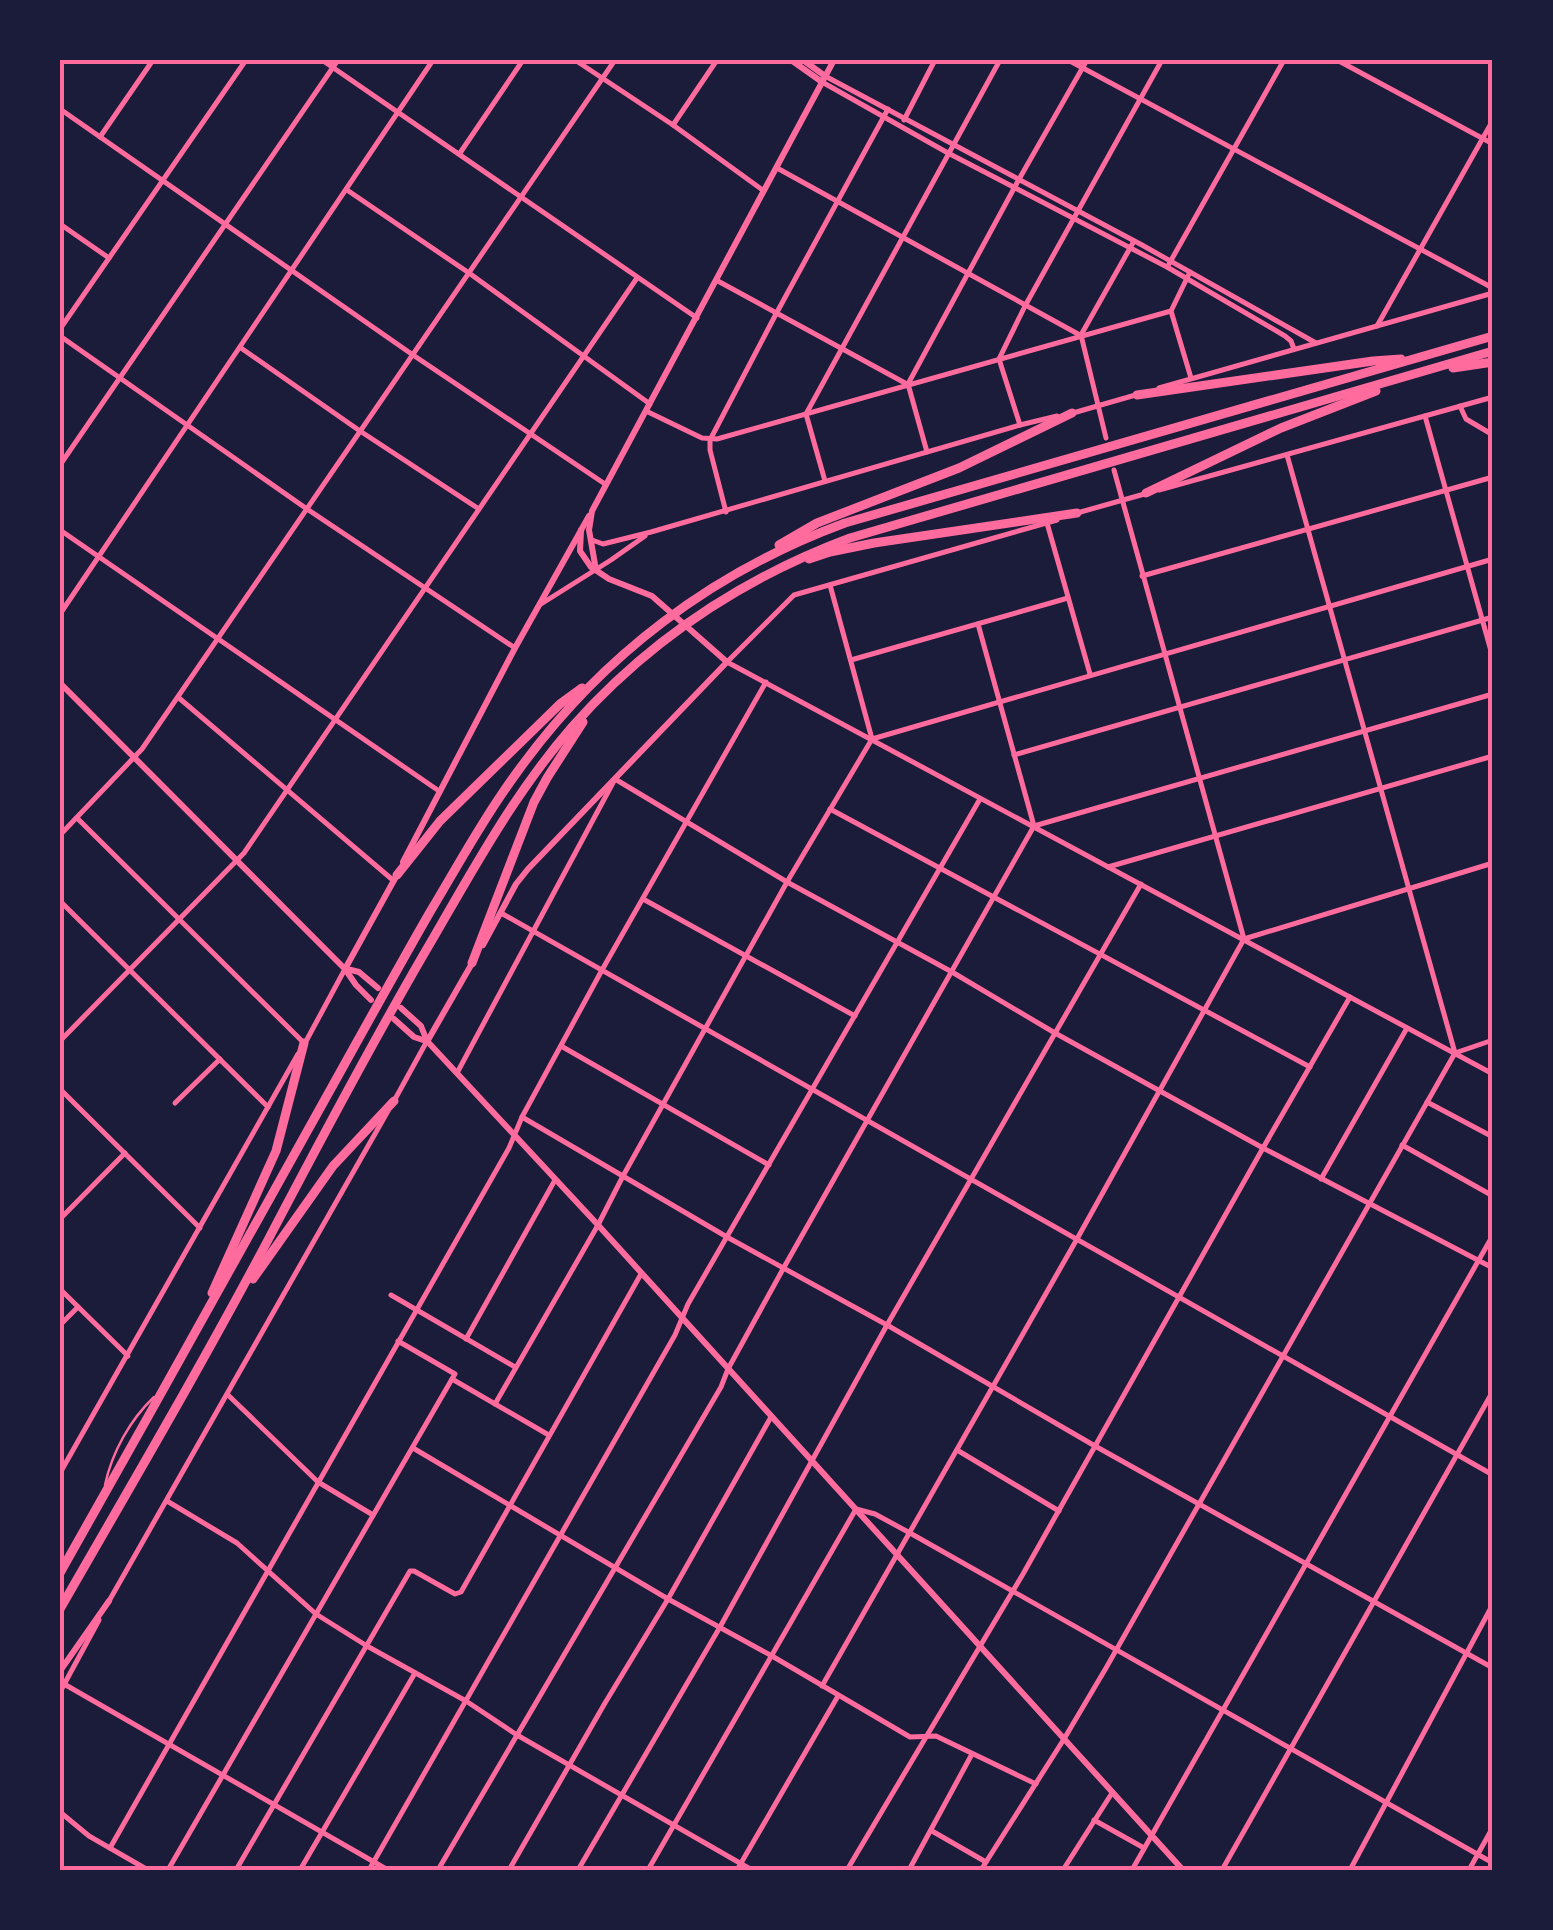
<svg xmlns="http://www.w3.org/2000/svg" width="1553" height="1930" viewBox="0 0 1553 1930" font-family="'Noto Sans',sans-serif">
<rect width="100%" height="100%" fill="#1b1b3a"/>
<g fill="none" stroke-linecap="round" stroke-linejoin="round">
<path stroke="#ff6b9d" stroke-width="2.5" d="M105 1485C112 1452 130 1420 154 1397"/>
<g stroke="#ff6b9d" stroke-width="5">
<polyline points="322,60 697,318"/>
<polyline points="575,60 673,125 764,191"/>
<polyline points="1068,60 1489,286"/>
<polyline points="1337,60 1493,144"/>
<polyline points="60,109 413,355 605,484"/>
<polyline points="904,120 935,60"/>
<polyline points="673,125 717,60"/>
<polyline points="100,137 153,60"/>
<polyline points="460,153 523,60"/>
<polyline points="777,168 1078,334"/>
<polyline points="347,190 469,273 650,404"/>
<polyline points="60,224 109,258"/>
<polyline points="1169,264 1284,60"/>
<polyline points="1190,272 1171,311 1191,378"/>
<polyline points="716,280 905,383"/>
<polyline points="1377,326 1493,120"/>
<polyline points="60,329 246,60"/>
<polyline points="60,336 307,509 515,648"/>
<polyline points="241,348 360,431 479,509"/>
<polyline points="1460,406 1466,419 1493,435"/>
<polyline points="646,411 702,438 717,439 1171,311"/>
<polyline points="1425,416 1493,658"/>
<polyline points="1020,425 999,359 1025,306 1162,60"/>
<polyline points="1106,438 1081,335 1134,241"/>
<polyline points="927,452 908,384 1018,181 1087,60"/>
<polyline points="1287,455 1455,1053"/>
<polyline points="60,465 338,60"/>
<polyline points="1114,470 1244,939"/>
<polyline points="825,481 806,414 1000,60"/>
<polyline points="726,512 710,450 710,440 776,314 888,109"/>
<polyline points="1047,523 1090,674"/>
<polyline points="60,530 439,791"/>
<polyline points="1142,576 1493,477"/>
<polyline points="830,585 872,739"/>
<polyline points="60,614 433,60"/>
<polyline points="978,624 1034,826"/>
<polyline points="851,660 1068,598"/>
<polyline points="179,698 394,881"/>
<polyline points="1014,755 1493,617"/>
<polyline points="830,809 1310,1067"/>
<polyline points="77,818 304,1043"/>
<polyline points="60,835 142,749 615,60"/>
<polyline points="1108,867 1493,756"/>
<polyline points="643,899 855,1016"/>
<polyline points="60,901 268,1107"/>
<polyline points="501,913 1493,1475"/>
<polyline points="60,1041 244,853 637,278"/>
<polyline points="561,1046 769,1165"/>
<polyline points="457,1073 615,779 787,882 952,972 1055,1033 1263,1148 1493,1268"/>
<polyline points="60,1089 200,1228"/>
<polyline points="1427,1102 1493,1137"/>
<polyline points="175,1103 220,1059"/>
<polyline points="522,1117 727,1237 887,1325 1095,1446 1493,1668"/>
<polyline points="1402,1145 1493,1196"/>
<polyline points="1321,1179 1407,1028"/>
<polyline points="60,1219 125,1153"/>
<polyline points="60,1289 128,1356"/>
<polyline points="391,1295 515,1367"/>
<polyline points="60,1325 78,1307"/>
<polyline points="466,1339 555,1180"/>
<polyline points="398,1341 455,1374 452,1379 547,1434"/>
<polyline points="228,1395 318,1482 373,1515"/>
<polyline points="495,1404 598,1225 623,1176 787,882 872,739 1493,559"/>
<polyline points="413,1448 668,1599 772,1656 910,1737 936,1736 1036,1784"/>
<polyline points="957,1450 1059,1511"/>
<polyline points="167,1501 237,1543 316,1614 367,1646 466,1701 517,1735 752,1870"/>
<polyline points="64,1684 388,1870"/>
<polyline points="822,1686 1077,1239 1244,939 1493,863"/>
<polyline points="60,1812 89,1836 148,1870"/>
<polyline points="1094,1820 1144,1848"/>
<polyline points="932,1831 986,1862"/>
<polyline points="110,1848 509,1148 522,1117 602,970 766,682"/>
<polyline points="60,1867 65,1870"/>
<polyline points="168,1870 452,1379"/>
<polyline points="236,1870 410,1571 414,1571 455,1594 461,1592 641,1274"/>
<polyline points="300,1870 415,1673"/>
<polyline points="369,1870 675,1335 688,1304 980,799"/>
<polyline points="438,1870 721,1387 728,1369 783,1269 1034,826 1493,694"/>
<polyline points="509,1870 605,1703 668,1599 771,1417"/>
<polyline points="578,1870 720,1627 887,1325 1141,884"/>
<polyline points="648,1870 856,1509 875,1514 910,1533 1493,1863"/>
<polyline points="737,1870 838,1696"/>
<polyline points="847,1870 1023,1574 1263,1148 1350,997"/>
<polyline points="909,1870 972,1754"/>
<polyline points="981,1870 1064,1739 1106,1668 1455,1053 1493,1040"/>
<polyline points="1063,1870 1112,1793"/>
<polyline points="1132,1870 1493,1235"/>
<polyline points="1222,1870 1493,1391"/>
<polyline points="1469,1870 1493,1827"/>
</g>
<g stroke="#ff6b9d" stroke-width="5">
<polyline points="825,76 1142,245 1316,343"/>
<polyline points="822,82 948,153 1167,267 1285,336 1291,341 1294,349"/>
<polyline points="1159,388 1493,293"/>
<polyline points="1073,413 1139,394"/>
<polyline points="1159,490 1493,397"/>
<polyline points="1077,513 1148,493"/>
<polyline points="1057,520 794,595 727,662 1493,1074"/>
<polyline points="592,540 603,544 651,532 1020,425 1057,416"/>
<polyline points="541,604 611,560 645,536"/>
<polyline points="304,1045 345,969"/>
<polyline points="394,1101 427,1041"/>
<polyline points="60,1473 298,1054"/>
<polyline points="109,1601 388,1111"/>
<polyline points="60,1692 99,1620"/>
<polyline points="1350,1870 1493,1604"/>
</g>
<g stroke="#ff6b9d" stroke-width="6">
<polyline points="791,60 822,82"/>
<polyline points="803,60 825,76"/>
<polyline points="596,570 589,530 592,511 834,60"/>
<polyline points="60,683 345,969 356,985 371,1000"/>
<polyline points="403,862 515,648 589,516"/>
<polyline points="483,945 516,884 528,869 727,662 652,596 609,579 591,567 580,551 581,530"/>
<polyline points="345,969 398,873"/>
<polyline points="347,969 359,972 378,988"/>
<polyline points="401,1008 421,1026 427,1041 598,1225 1183,1870"/>
<polyline points="394,1019 414,1037 426,1041"/>
<polyline points="428,1040 474,960"/>
<polyline points="60,1671 109,1601"/>
</g>
<g stroke="#ff6b9d" stroke-width="9">
<polyline points="1453,368 1493,362"/>
<polyline points="1137,395 1373,361 1401,359"/>
<polyline points="1146,493 1281,428 1376,391"/>
<polyline points="779,545 817,523 959,468 1072,413"/>
<polyline points="809,559 830,552 874,543 1077,513"/>
<polyline points="397,875 440,821 560,704 582,688"/>
<polyline points="472,963 534,802 547,778 583,722"/>
<polyline points="253,1279 333,1166 394,1101"/>
<polyline points="212,1293 276,1151 304,1043"/>
<path d="M60 1573C142 1428 223 1283 304 1137 346 1062 387 987 430 912 458 865 485 816 518 771 601 656 712 572 845 523L1493 336"/>
<path d="M60 1609C130 1487 202 1365 268 1240 322 1137 376 1035 435 935 476 864 517 790 572 727 648 641 743 578 850 538L1493 351"/>
</g>
</g>
<rect width="1553" height="1930" fill="none" stroke="#1b1b3a" stroke-width="125"/>
<rect x="62" y="62" width="1428" height="1806" fill="none" stroke="#ff6b9d" stroke-width="4"/>
</svg>
